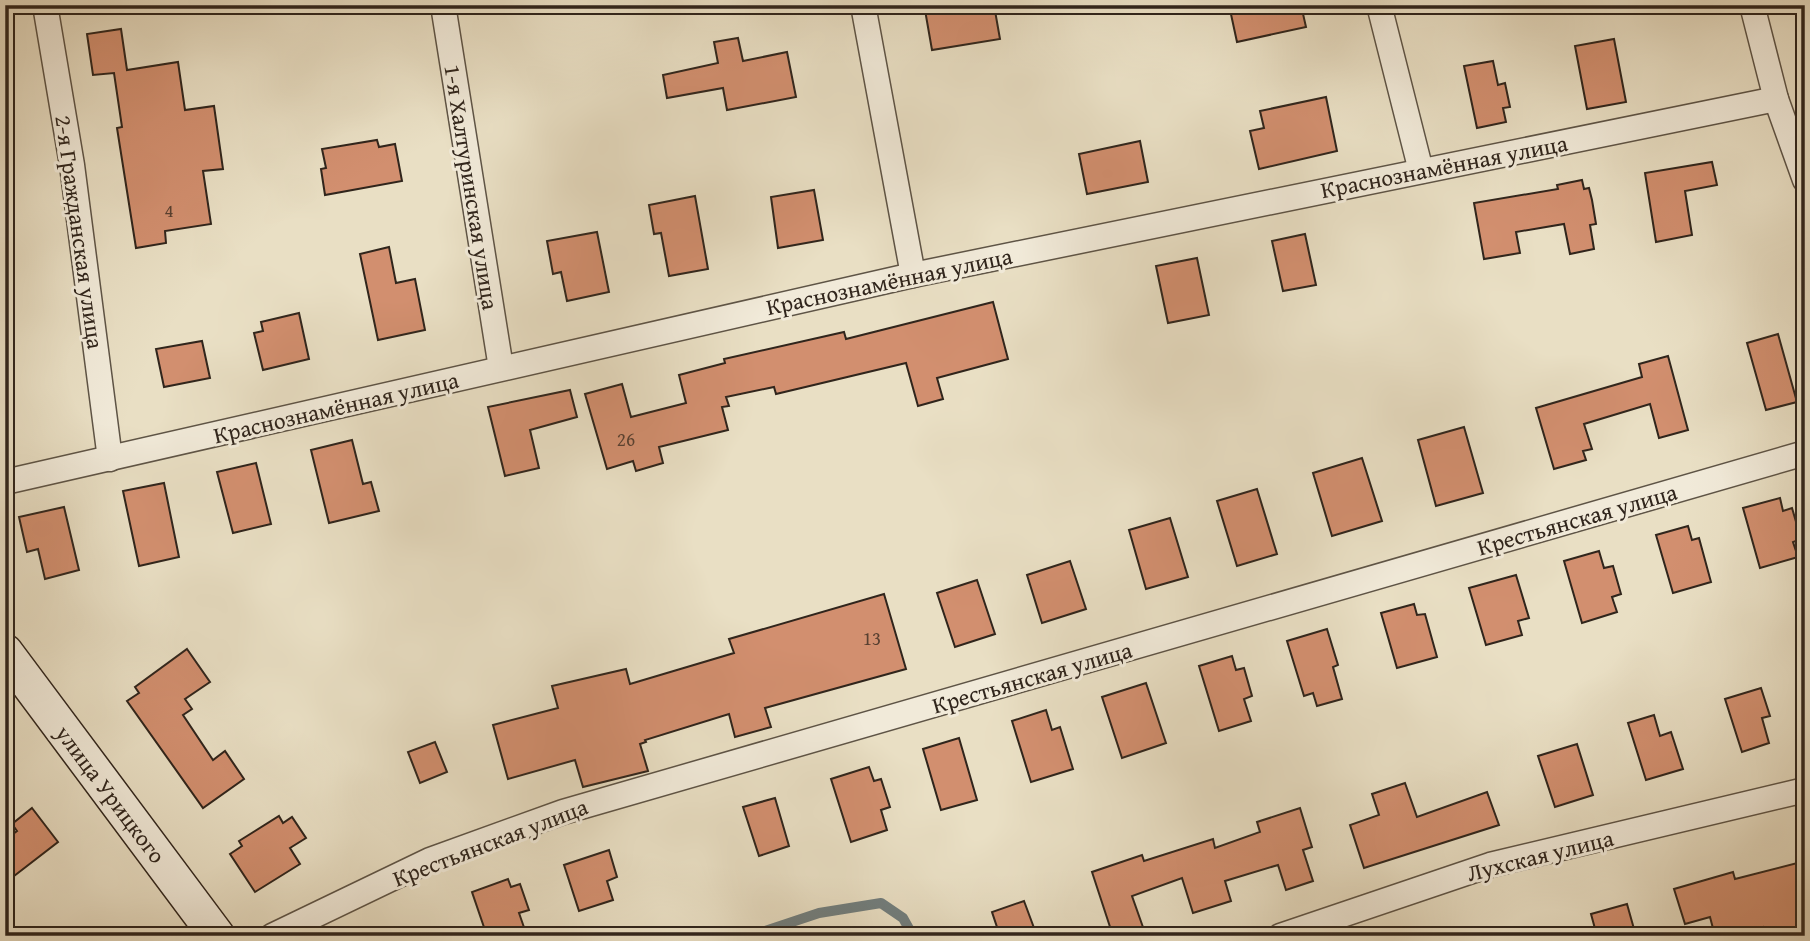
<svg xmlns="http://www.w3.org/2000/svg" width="1810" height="941" viewBox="0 0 1810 941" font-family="'Gentium Book Plus',serif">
<rect width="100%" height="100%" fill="#e9dfc4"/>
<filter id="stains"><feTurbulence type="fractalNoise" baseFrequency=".00286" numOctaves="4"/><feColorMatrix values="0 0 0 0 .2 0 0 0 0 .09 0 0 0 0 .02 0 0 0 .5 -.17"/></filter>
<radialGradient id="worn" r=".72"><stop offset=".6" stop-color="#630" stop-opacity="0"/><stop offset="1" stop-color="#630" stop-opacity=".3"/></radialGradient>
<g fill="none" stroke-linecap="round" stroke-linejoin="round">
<polyline stroke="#717e7e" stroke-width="10" points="750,936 819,913 881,903 903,918 913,936"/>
</g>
<g fill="#d28f6f" stroke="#30251c" stroke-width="2">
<polygon points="953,5 994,5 1000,39 932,50 925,10"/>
<polygon points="1229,5 1301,5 1306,27 1237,42"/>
<polygon points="121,29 127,70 178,62 185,110 214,106 223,169 203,171 211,224 165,231 166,243 136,248 117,128 122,127 114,73 93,75 87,34"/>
<polygon points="738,38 743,61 787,52 796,97 727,110 723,88 667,98 663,75 718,63 714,42"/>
<polygon points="1614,39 1626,102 1587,109 1575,46"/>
<polygon points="1493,61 1498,85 1505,83 1510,107 1503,108 1506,122 1477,128 1464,66"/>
<polygon points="1326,97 1337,151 1259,169 1250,131 1264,128 1260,111"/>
<polygon points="377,140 379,147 395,144 402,181 325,195 321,169 326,168 322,149"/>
<polygon points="1140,141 1148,182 1087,194 1079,154"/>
<polygon points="1712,162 1717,185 1685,191 1692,235 1656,242 1645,173"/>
<polygon points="1582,180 1584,189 1589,188 1592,200 1596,224 1590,225 1594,249 1570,254 1564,224 1516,232 1520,253 1484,259 1474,203 1558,189 1557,185"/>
<polygon points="814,190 823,240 778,248 771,197"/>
<polygon points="695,196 708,269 669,276 661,233 654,234 649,205"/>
<polygon points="597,232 609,292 567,301 561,272 553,274 547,241"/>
<polygon points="1305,234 1316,285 1283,291 1272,241"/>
<polygon points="389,247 396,283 415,279 425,330 378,340 360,254"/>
<polygon points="1197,258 1209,315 1168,323 1156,266"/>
<polygon points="993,302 1008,359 937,378 943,399 918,406 906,363 776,394 774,387 726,397 729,406 722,407 728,430 659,447 663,463 636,471 633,461 607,469 585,394 622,384 631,417 686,403 679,375 725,363 724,359 844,332 846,339"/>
<polygon points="299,313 309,359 263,370 254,333 263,331 261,322"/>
<polygon points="1778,334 1797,402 1766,410 1747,343"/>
<polygon points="202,341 210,378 164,387 156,349"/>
<polygon points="1668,356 1688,430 1659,438 1650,404 1584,424 1592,449 1583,451 1586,460 1554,469 1536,408 1642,377 1639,364"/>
<polygon points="570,390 577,417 530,430 539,468 505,476 488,407"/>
<polygon points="1464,427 1483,493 1436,506 1418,440"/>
<polygon points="352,440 363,484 371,482 379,511 329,523 311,450"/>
<polygon points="1362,458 1382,521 1332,536 1313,473"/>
<polygon points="256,463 271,524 233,533 217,472"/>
<polygon points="164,483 179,557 139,566 123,491"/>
<polygon points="1257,489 1277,554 1237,566 1217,501"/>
<polygon points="1780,498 1783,511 1792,508 1801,539 1793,542 1798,557 1760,568 1743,508"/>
<polygon points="64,507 79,570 45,579 38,549 27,552 19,517"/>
<polygon points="1170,518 1188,577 1146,589 1129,530"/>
<polygon points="1688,526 1692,540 1699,538 1711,582 1673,593 1656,535"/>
<polygon points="1599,551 1604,568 1613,566 1621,594 1612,597 1617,612 1582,623 1564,561"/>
<polygon points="1070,561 1086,609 1042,623 1027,575"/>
<polygon points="1516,575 1529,618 1518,621 1522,635 1486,645 1469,588"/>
<polygon points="977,580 995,634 955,647 937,593"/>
<polygon points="884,594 906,669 765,708 771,727 735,737 729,714 645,740 646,742 640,744 648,771 583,787 575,760 508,779 493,725 558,708 552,686 626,669 630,684 734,653 729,639"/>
<polygon points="1414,604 1417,615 1425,614 1437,657 1397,668 1381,613"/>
<polygon points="1327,629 1338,665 1333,667 1342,699 1317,706 1313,693 1304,696 1287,641"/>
<polygon points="187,649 210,682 185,699 192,709 183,715 213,760 225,751 244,779 203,808 127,701 139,693 135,687"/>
<polygon points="1232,656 1236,670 1244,668 1252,696 1244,699 1251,721 1219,731 1199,666"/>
<polygon points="1146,683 1166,743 1122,758 1102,697"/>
<polygon points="1761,688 1770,716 1762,718 1769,743 1742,752 1725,699"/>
<polygon points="1046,710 1052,730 1060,727 1073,769 1031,782 1012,721"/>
<polygon points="1654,715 1660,736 1671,732 1683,769 1646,780 1628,723"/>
<polygon points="959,738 977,800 941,810 923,749"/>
<polygon points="435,742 447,772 420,783 408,752"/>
<polygon points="1577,744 1593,795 1555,807 1538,756"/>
<polygon points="869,767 874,781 881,779 890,807 881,810 887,830 851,842 831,779"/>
<polygon points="1405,783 1417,817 1487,792 1499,825 1364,868 1350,825 1379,815 1372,794"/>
<polygon points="775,798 789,846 759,856 743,807"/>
<polygon points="32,808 58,842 5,883 5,840 17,831 12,824"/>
<polygon points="1300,808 1312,847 1303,850 1313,881 1286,890 1278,865 1225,881 1231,901 1193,913 1182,878 1132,896 1144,930 1126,936 1113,936 1092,872 1142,855 1144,861 1213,839 1215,848 1260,832 1257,822"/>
<polygon points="279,816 283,823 292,817 306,838 290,848 300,864 255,892 230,854 242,846 239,841"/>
<polygon points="609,850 617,877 607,881 613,900 579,911 564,865"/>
<polygon points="1805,861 1805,936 1765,936 1763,927 1734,936 1715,936 1710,917 1685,924 1674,889 1733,872 1735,879"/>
<polygon points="508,879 511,887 520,884 529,910 519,913 527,936 487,936 472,892"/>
<polygon points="1024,901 1037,936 1000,936 992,912"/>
<polygon points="1627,904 1636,936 1597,936 1591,914"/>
</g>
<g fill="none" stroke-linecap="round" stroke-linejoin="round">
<defs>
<g id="minor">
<polyline points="45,5 72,165 110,459"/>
<polyline points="443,5 501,368"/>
<polyline points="863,5 913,275"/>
<polyline points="1379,5 1421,171"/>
<polyline points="1752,5 1776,99 1805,180"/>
<polyline points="5,482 913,275 1776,99"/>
<polyline points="272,936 430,860 563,812 1805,453"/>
<polyline points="1280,936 1490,865 1805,790"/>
</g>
<polyline id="secondary" points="5,652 217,936"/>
</defs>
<use href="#minor" stroke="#5e5446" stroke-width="27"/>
<use href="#secondary" stroke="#30251c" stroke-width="38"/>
<use href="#minor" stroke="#f1ead9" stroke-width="24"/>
<use href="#secondary" stroke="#f1ead9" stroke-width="35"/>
</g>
<g text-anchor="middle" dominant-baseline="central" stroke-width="6" stroke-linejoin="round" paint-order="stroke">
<g font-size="19" fill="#584031">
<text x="169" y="210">4</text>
<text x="626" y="439">26</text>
<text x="872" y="638">13</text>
</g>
<g font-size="23" fill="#30251c" stroke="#f1ead9">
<text transform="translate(1444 166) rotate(-11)">Краснознамённая улица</text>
<text transform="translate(472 187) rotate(81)">1-я Халтуринская улица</text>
<text transform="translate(80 232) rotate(82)">2-я Гражданская улица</text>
<text transform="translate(889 281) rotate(-12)">Краснознамённая улица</text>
<text transform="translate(336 407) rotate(-13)">Краснознамённая улица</text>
<text transform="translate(1577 519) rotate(-16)">Крестьянская улица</text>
<text transform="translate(1032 677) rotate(-16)">Крестьянская улица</text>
<text transform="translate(111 794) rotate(53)">улица Урицкого</text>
<text transform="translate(490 842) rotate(-21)">Крестьянская улица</text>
<text transform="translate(1540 855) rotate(-14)">Лухская улица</text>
</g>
</g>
<rect width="1810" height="941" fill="none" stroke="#e9dfc4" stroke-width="28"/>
<rect x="7" y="7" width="1796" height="927" fill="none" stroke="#30251c" stroke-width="3.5"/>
<rect x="14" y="14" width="1782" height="913" fill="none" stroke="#30251c" stroke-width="2"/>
<rect width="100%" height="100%" filter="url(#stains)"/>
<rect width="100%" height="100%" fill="url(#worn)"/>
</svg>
